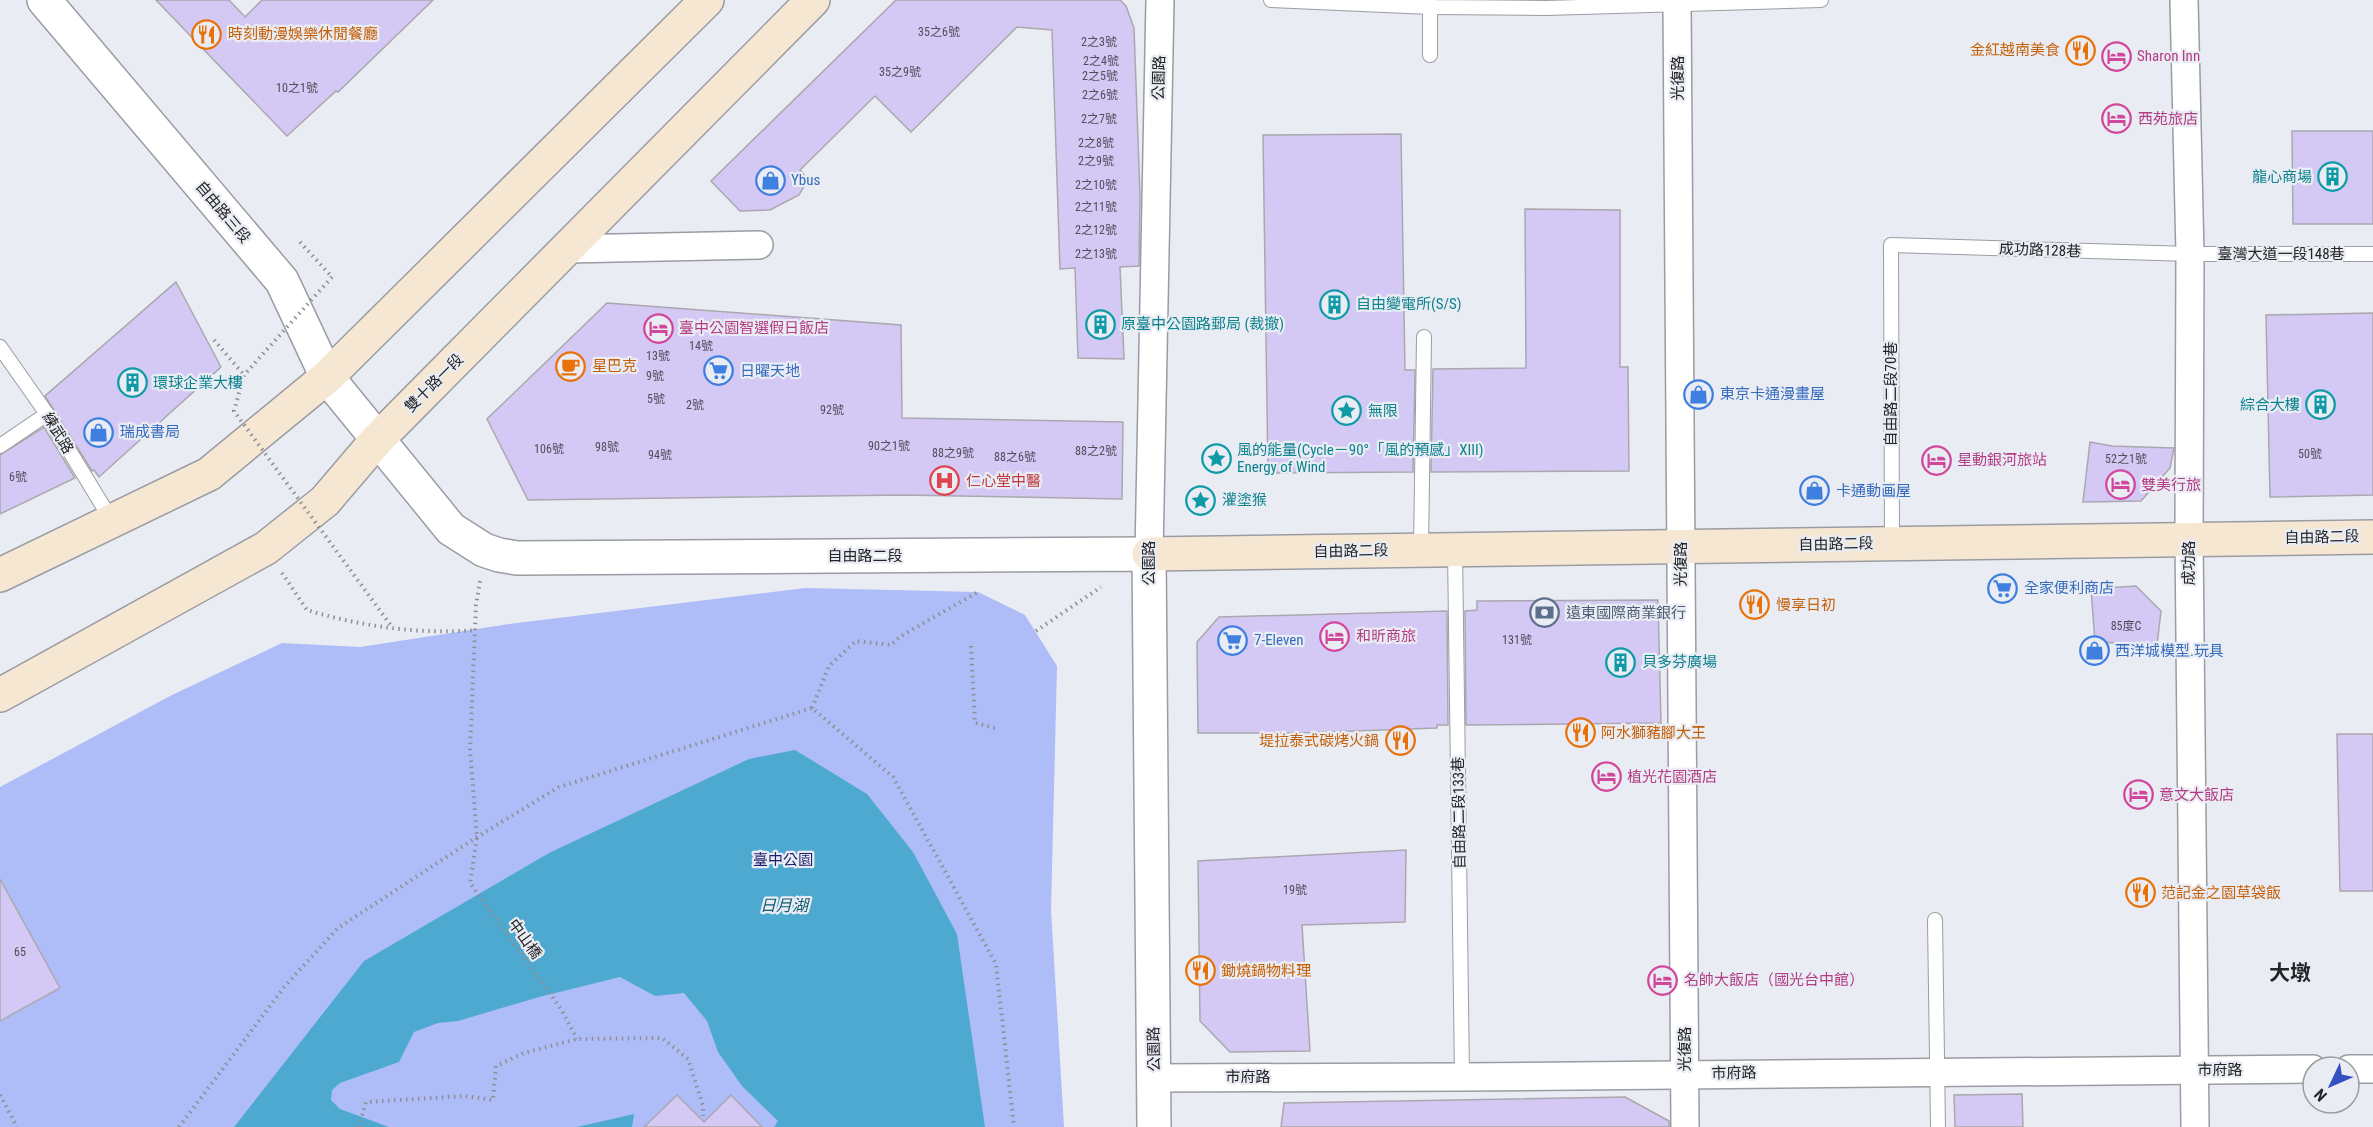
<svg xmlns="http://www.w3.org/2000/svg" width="2373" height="1127" viewBox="0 0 2373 1127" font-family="'Roboto Condensed','Noto Sans TC',sans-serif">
<rect width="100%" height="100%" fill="#eaecf3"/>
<polygon fill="#aebdf8" points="806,588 978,592 1025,615 1057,666 1051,910 1064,1127 0,1127 0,787 170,696 282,643 360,647 509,624"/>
<g fill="#4ea9d1">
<polygon points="795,750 867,794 913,852 957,934 985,1127 774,1127 778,1121 742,1086 718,1052 707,1021 684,993 655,996 620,977 539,997 458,1021 438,1023 414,1032 399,1062 340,1083 332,1090 331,1100 340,1109 389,1127 234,1127 364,961 549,853 749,759"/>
<polygon points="634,1114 632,1127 577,1127"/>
</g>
<g fill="#d4c8f4" stroke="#aaa8ae" stroke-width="1.5">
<polygon points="156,0 229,0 245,17 262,0 433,0 338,92 336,91 287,136"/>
<polygon points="896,0 1120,0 1126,6 1134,28 1140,195 1139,266 1120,267 1124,359 1078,358 1075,268 1060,269 1052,30 1017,27 911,132 875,96 800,170 808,179 799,195 770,210 740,211 711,181"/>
<polygon points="2292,131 2373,131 2373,224 2293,224"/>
<polygon points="1401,134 1405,370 1415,370 1413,472 1268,473 1263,135"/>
<polygon points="1525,209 1620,210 1620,367 1628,367 1629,471 1431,472 1433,369 1526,368"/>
<polygon points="176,282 221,367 99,477 94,470 92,471 45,396"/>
<polygon points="607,303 901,325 902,418 1123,422 1122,499 902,495 528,500 487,419"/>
<polygon points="2373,313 2373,495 2270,497 2266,315"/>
<polygon points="44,427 75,478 0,514 0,455"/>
<polygon points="2090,442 2112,446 2174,448 2170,468 2141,501 2083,502"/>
<polygon points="2136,586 2161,611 2157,645 2095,642 2091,589"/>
<polygon points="1658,600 1661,723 1466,725 1465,611 1477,610 1477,601"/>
<polygon points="1447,611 1448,725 1437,725 1437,728 1300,733 1198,733 1197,642 1219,617"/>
<polygon points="2337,734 2373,734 2373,891 2340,891"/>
<polygon points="1406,850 1405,922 1302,925 1310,1051 1230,1052 1200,1021 1198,861"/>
<polygon points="0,879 60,988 0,1021"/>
<polygon points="2022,1094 2023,1127 1955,1127 1954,1095"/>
<polygon points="677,1095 704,1122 731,1095 762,1127 644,1127"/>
<polygon points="1625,1097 1669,1121 1669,1127 1281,1127 1284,1103"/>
</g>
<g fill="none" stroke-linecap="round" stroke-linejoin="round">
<defs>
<g id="service">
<polyline points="1271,0 1430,7 1546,8 1821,0"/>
<polyline points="1430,0 1430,55"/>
<polyline points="0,347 47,414 112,521"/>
<polyline points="0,446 47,414"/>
<polyline points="1892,543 1891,245 2190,254 2373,254"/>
<polyline points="1455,549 1462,1077"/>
<polyline points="1421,550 1424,337"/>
<polyline points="1935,920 1938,1127"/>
</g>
<g id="minor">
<polyline points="1677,0 1685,1127"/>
<polyline points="2184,0 2190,254 2189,538 2195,1127"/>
<polyline points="567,249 759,245"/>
<polyline points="1149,554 1160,0"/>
<polyline points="2349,1069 2373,1069"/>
<polyline points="1155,1078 1462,1077 2313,1069"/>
</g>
<polyline id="tertiary" points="44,0 282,281 327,377 451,529 484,550 499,555 517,558 1149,554 1154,1127"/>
<g id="secondary">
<polyline points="1149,554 2373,537"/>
<polyline points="0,575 209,474 327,377 707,0"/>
<polyline points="0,695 266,548 325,501 377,440 813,0"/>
</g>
</defs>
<use href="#service" stroke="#9b9ca3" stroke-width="16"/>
<use href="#minor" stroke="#9b9ca3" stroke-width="30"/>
<use href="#tertiary" stroke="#9b9ca3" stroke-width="36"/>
<use href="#secondary" stroke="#9b9ca3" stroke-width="36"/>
<g stroke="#8d8f93" stroke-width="4" stroke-dasharray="1.5 4.5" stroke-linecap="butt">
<polyline points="300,242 332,277"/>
<polyline points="214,340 244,375"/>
<path d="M282 573 307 610C359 626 421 635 475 630"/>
<polyline points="480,581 476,605 470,750 477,837 470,883 561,1009 577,1039"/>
<polyline points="1036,631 1101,587"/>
<polyline points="971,646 975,723 995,728"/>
<polyline points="812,708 829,666 856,641 891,645 901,636 978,592"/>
<polyline points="0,1095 17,1127"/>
<polyline points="179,1127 285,986 338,928 477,837 559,787 812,708 893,777 996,964 1014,1127"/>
<polyline points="359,1127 366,1102 465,1096 493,1100 496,1066 524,1053 577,1039 662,1038 688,1059 703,1106 703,1116"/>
</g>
<use href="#service" stroke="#fff" stroke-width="14"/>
<use href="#minor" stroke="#fff" stroke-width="27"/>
<use href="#tertiary" stroke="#fff" stroke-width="33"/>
<use href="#secondary" stroke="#f6e7d3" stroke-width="33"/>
<polyline stroke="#8d8f93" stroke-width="4" stroke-dasharray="1.5 4.5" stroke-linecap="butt" points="332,277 244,375 234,411 392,627"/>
</g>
<defs>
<symbol id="restaurant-ring" viewBox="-11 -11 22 22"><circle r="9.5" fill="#eaecf3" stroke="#e8710a" stroke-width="1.5"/><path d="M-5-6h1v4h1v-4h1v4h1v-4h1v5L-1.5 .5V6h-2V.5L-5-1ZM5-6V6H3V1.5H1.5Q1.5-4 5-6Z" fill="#e8710a"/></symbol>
<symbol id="hotel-ring" viewBox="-11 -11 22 22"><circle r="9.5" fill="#eaecf3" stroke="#d1479c" stroke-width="1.5"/><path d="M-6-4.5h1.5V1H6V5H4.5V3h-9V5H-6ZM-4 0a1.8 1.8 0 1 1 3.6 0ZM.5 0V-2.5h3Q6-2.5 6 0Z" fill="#d1479c"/></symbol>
<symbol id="building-ring" viewBox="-11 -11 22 22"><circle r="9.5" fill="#eaecf3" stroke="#0f9aa8" stroke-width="1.5"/><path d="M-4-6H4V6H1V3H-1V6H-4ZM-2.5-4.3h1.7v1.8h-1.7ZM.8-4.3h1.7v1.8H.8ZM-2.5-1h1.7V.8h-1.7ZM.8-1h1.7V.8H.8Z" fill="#0f9aa8"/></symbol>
<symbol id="shop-ring" viewBox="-11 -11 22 22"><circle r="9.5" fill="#eaecf3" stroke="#3f7fe0" stroke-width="1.5"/><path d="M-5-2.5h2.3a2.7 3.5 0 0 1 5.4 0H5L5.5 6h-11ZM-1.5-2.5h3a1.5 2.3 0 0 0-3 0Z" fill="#3f7fe0"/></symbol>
<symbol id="cafe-ring" viewBox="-11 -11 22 22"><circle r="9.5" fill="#eaecf3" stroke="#e8710a" stroke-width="1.5"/><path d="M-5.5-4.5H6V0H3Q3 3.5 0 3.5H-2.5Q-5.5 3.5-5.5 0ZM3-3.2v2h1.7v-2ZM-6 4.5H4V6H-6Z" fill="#e8710a"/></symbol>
<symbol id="supermarket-ring" viewBox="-11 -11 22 22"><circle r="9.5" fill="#eaecf3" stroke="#3f7fe0" stroke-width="1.5"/><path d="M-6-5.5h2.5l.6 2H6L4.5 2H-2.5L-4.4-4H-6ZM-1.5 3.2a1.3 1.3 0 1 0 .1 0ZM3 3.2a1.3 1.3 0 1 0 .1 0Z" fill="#3f7fe0"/></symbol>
<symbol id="sight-ring" viewBox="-11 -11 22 22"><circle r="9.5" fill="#eaecf3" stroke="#0f9aa8" stroke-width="1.5"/><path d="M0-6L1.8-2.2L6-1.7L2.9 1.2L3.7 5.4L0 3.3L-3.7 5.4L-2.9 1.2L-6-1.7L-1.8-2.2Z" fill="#0f9aa8"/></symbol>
<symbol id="hospital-ring" viewBox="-11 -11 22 22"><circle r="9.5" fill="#eaecf3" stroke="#e0444e" stroke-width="1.5"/><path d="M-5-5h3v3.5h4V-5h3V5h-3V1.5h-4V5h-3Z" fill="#e0444e"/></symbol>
<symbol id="bank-ring" viewBox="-11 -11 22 22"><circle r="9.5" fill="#eaecf3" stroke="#5c6f8a" stroke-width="1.5"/><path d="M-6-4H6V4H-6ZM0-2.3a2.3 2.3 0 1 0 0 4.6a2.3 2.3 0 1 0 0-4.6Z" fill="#5c6f8a"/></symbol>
</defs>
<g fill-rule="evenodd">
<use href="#restaurant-ring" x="190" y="18" width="33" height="33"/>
<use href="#restaurant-ring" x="2064" y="34" width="33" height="33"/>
<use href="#hotel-ring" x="2100" y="40" width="33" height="33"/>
<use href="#hotel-ring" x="2100" y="102" width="33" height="33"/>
<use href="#building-ring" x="2316" y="160" width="33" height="33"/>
<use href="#shop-ring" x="754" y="164" width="33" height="33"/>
<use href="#building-ring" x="1318" y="288" width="33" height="33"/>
<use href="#building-ring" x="1084" y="308" width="33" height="33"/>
<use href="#hotel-ring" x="642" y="312" width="33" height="33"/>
<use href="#cafe-ring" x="554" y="350" width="33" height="33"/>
<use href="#supermarket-ring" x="702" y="354" width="33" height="33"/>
<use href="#building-ring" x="116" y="366" width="33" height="33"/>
<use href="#shop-ring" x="1682" y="378" width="33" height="33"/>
<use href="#building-ring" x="2304" y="388" width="33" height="33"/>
<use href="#sight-ring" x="1330" y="394" width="33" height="33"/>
<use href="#shop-ring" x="82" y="416" width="33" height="33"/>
<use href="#sight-ring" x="1200" y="442" width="33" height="33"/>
<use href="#hotel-ring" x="1920" y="444" width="33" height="33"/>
<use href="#hospital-ring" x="928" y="464" width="33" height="33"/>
<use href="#hotel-ring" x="2104" y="468" width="33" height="33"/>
<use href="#shop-ring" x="1798" y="474" width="33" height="33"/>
<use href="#sight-ring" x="1184" y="484" width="33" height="33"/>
<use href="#supermarket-ring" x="1986" y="572" width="33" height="33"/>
<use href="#restaurant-ring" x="1738" y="588" width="33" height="33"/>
<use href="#bank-ring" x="1528" y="596" width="33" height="33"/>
<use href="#hotel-ring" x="1318" y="620" width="33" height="33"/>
<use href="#supermarket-ring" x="1216" y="624" width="33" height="33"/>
<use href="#shop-ring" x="2078" y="634" width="33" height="33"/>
<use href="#building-ring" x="1604" y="646" width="33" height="33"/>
<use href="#restaurant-ring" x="1564" y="716" width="33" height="33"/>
<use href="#restaurant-ring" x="1384" y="724" width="33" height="33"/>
<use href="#hotel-ring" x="1590" y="760" width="33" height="33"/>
<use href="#hotel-ring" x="2122" y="778" width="33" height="33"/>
<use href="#restaurant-ring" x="2124" y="876" width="33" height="33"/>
<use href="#restaurant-ring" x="1184" y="954" width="33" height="33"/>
<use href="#hotel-ring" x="1646" y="964" width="33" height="33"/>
</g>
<g text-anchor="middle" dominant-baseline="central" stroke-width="4.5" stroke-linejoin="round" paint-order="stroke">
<g font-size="12" fill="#4f4d5a">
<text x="939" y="32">35之6號</text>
<text x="1099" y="42">2之3號</text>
<text x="1101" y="61">2之4號</text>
<text x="900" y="72">35之9號</text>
<text x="1100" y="76">2之5號</text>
<text x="297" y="88">10之1號</text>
<text x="1100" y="95">2之6號</text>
<text x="1099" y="119">2之7號</text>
<text x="1096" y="143">2之8號</text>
<text x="1096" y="161">2之9號</text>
<text x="1096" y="185">2之10號</text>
<text x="1096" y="207">2之11號</text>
<text x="1096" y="230">2之12號</text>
<text x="1096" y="254">2之13號</text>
<text x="701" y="346">14號</text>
<text x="658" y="356">13號</text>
<text x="655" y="376">9號</text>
<text x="656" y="399">5號</text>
<text x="695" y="405">2號</text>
<text x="832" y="410">92號</text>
<text x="889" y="446">90之1號</text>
<text x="607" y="447">98號</text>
<text x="549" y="449">106號</text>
<text x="1096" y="451">88之2號</text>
<text x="953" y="453">88之9號</text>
<text x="2310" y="454">50號</text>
<text x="660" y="455">94號</text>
<text x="1015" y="457">88之6號</text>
<text x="2126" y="459">52之1號</text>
<text x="18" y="477">6號</text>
<text x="2126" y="626">85度C</text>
<text x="1517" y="640">131號</text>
<text x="1295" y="890">19號</text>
<text x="20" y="952">65</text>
</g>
<g font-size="15" fill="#c56008" stroke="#eaecf3" text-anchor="start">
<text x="228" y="34">時刻動漫娛樂休閒餐廳</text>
<text x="2060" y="50" text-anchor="end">金紅越南美食</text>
<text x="592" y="366">星巴克</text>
<text x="1776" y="605">慢享日初</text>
<text x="1601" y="733">阿水獅豬腳大王</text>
<text x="1379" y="741" text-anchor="end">堤拉泰式碳烤火鍋</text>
<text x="2161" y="893">范記金之園草袋飯</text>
<text x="1221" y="971">鋤燒鍋物料理</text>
</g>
<g font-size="15" fill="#b23c85" stroke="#eaecf3" text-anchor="start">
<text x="2137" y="56">Sharon Inn</text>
<text x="2138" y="119">西苑旅店</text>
<text x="679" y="328">臺中公園智選假日飯店</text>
<text x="1957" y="460">星動銀河旅站</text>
<text x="2141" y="485">雙美行旅</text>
<text x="1356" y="636">和昕商旅</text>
<text x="1627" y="777">植光花園酒店</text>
<text x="2159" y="795">意文大飯店</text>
<text x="1684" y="980">名帥大飯店（國光台中館）</text>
</g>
<g font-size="15" fill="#232426" stroke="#eaecf3">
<text transform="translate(1159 78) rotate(-89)">公園路</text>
<text transform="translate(1678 78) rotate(-90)">光復路</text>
<text transform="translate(223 212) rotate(50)">自由路三段</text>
<text transform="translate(2040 250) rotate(2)">成功路128巷</text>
<text x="2281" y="254">臺灣大道一段148巷</text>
<text transform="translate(434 383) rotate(-45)">雙十路一段</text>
<text transform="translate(1891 394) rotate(-90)">自由路二段70巷</text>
<text transform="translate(58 433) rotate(59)">練武路</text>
<text transform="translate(2322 537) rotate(-1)">自由路二段</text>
<text transform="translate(1836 544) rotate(-1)">自由路二段</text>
<text transform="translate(1351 551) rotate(-1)">自由路二段</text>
<text x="865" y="556">自由路二段</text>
<text transform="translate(1149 563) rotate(-90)">公園路</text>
<text transform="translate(2189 563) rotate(-90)">成功路</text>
<text transform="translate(1681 564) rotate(-90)">光復路</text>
<text transform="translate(1459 813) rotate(-91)">自由路二段133巷</text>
<text transform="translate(525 939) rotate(54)">中山橋</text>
<text transform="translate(1154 1049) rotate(-91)">公園路</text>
<text transform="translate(1685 1049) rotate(-90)">光復路</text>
<text x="2220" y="1070">市府路</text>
<text transform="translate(1734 1073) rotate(-1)">市府路</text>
<text x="1248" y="1077">市府路</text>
</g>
<g font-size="15" fill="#0d838f" stroke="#eaecf3" text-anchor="start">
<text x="2312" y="177" text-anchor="end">龍心商場</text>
<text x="1356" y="304">自由變電所(S/S)</text>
<text x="1121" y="324">原臺中公園路郵局 (裁撤)</text>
<text x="153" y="383">環球企業大樓</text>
<text x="2300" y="405" text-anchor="end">綜合大樓</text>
<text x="1368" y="411">無限</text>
<text x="1237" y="450">風的能量(Cycle－90°「風的預感」XIII)<tspan x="1237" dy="17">Energy of Wind</tspan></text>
<text x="1222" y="500">灌塗猴</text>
<text x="1642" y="662">貝多芬廣場</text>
</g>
<g font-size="15" fill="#366cbe" stroke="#eaecf3" text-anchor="start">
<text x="791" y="180">Ybus</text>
<text x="740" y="371">日曜天地</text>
<text x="1720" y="394">東京卡通漫畫屋</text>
<text x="120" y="432">瑞成書局</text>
<text x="1836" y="491">卡通動画屋</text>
<text x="2024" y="588">全家便利商店</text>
<text x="1254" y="640">7-Eleven</text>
<text x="2115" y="651">西洋城模型.玩具</text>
</g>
<g font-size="15" fill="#be3a42" stroke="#eaecf3" text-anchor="start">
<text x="966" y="481">仁心堂中醫</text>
</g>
<g font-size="15" fill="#4e5e75" stroke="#eaecf3" text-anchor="start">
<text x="1566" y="613">遠東國際商業銀行</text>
</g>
<g font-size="15" fill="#1c1e6e" stroke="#eaecf3">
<text x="783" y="860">臺中公園</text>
</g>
<g font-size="16" font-style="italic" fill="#0d5873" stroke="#eaecf3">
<text x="784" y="905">日月湖</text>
</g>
<g font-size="21" font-weight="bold" fill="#232426" stroke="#eaecf3">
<text x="2290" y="973">大墩</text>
</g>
</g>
<g transform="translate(2331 1085) rotate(226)"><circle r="28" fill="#eaecf3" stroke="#9a9ca1" stroke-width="1.5"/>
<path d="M0-4.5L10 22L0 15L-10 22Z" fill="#3450c2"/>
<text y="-9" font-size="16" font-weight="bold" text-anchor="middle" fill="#232426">N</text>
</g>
</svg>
